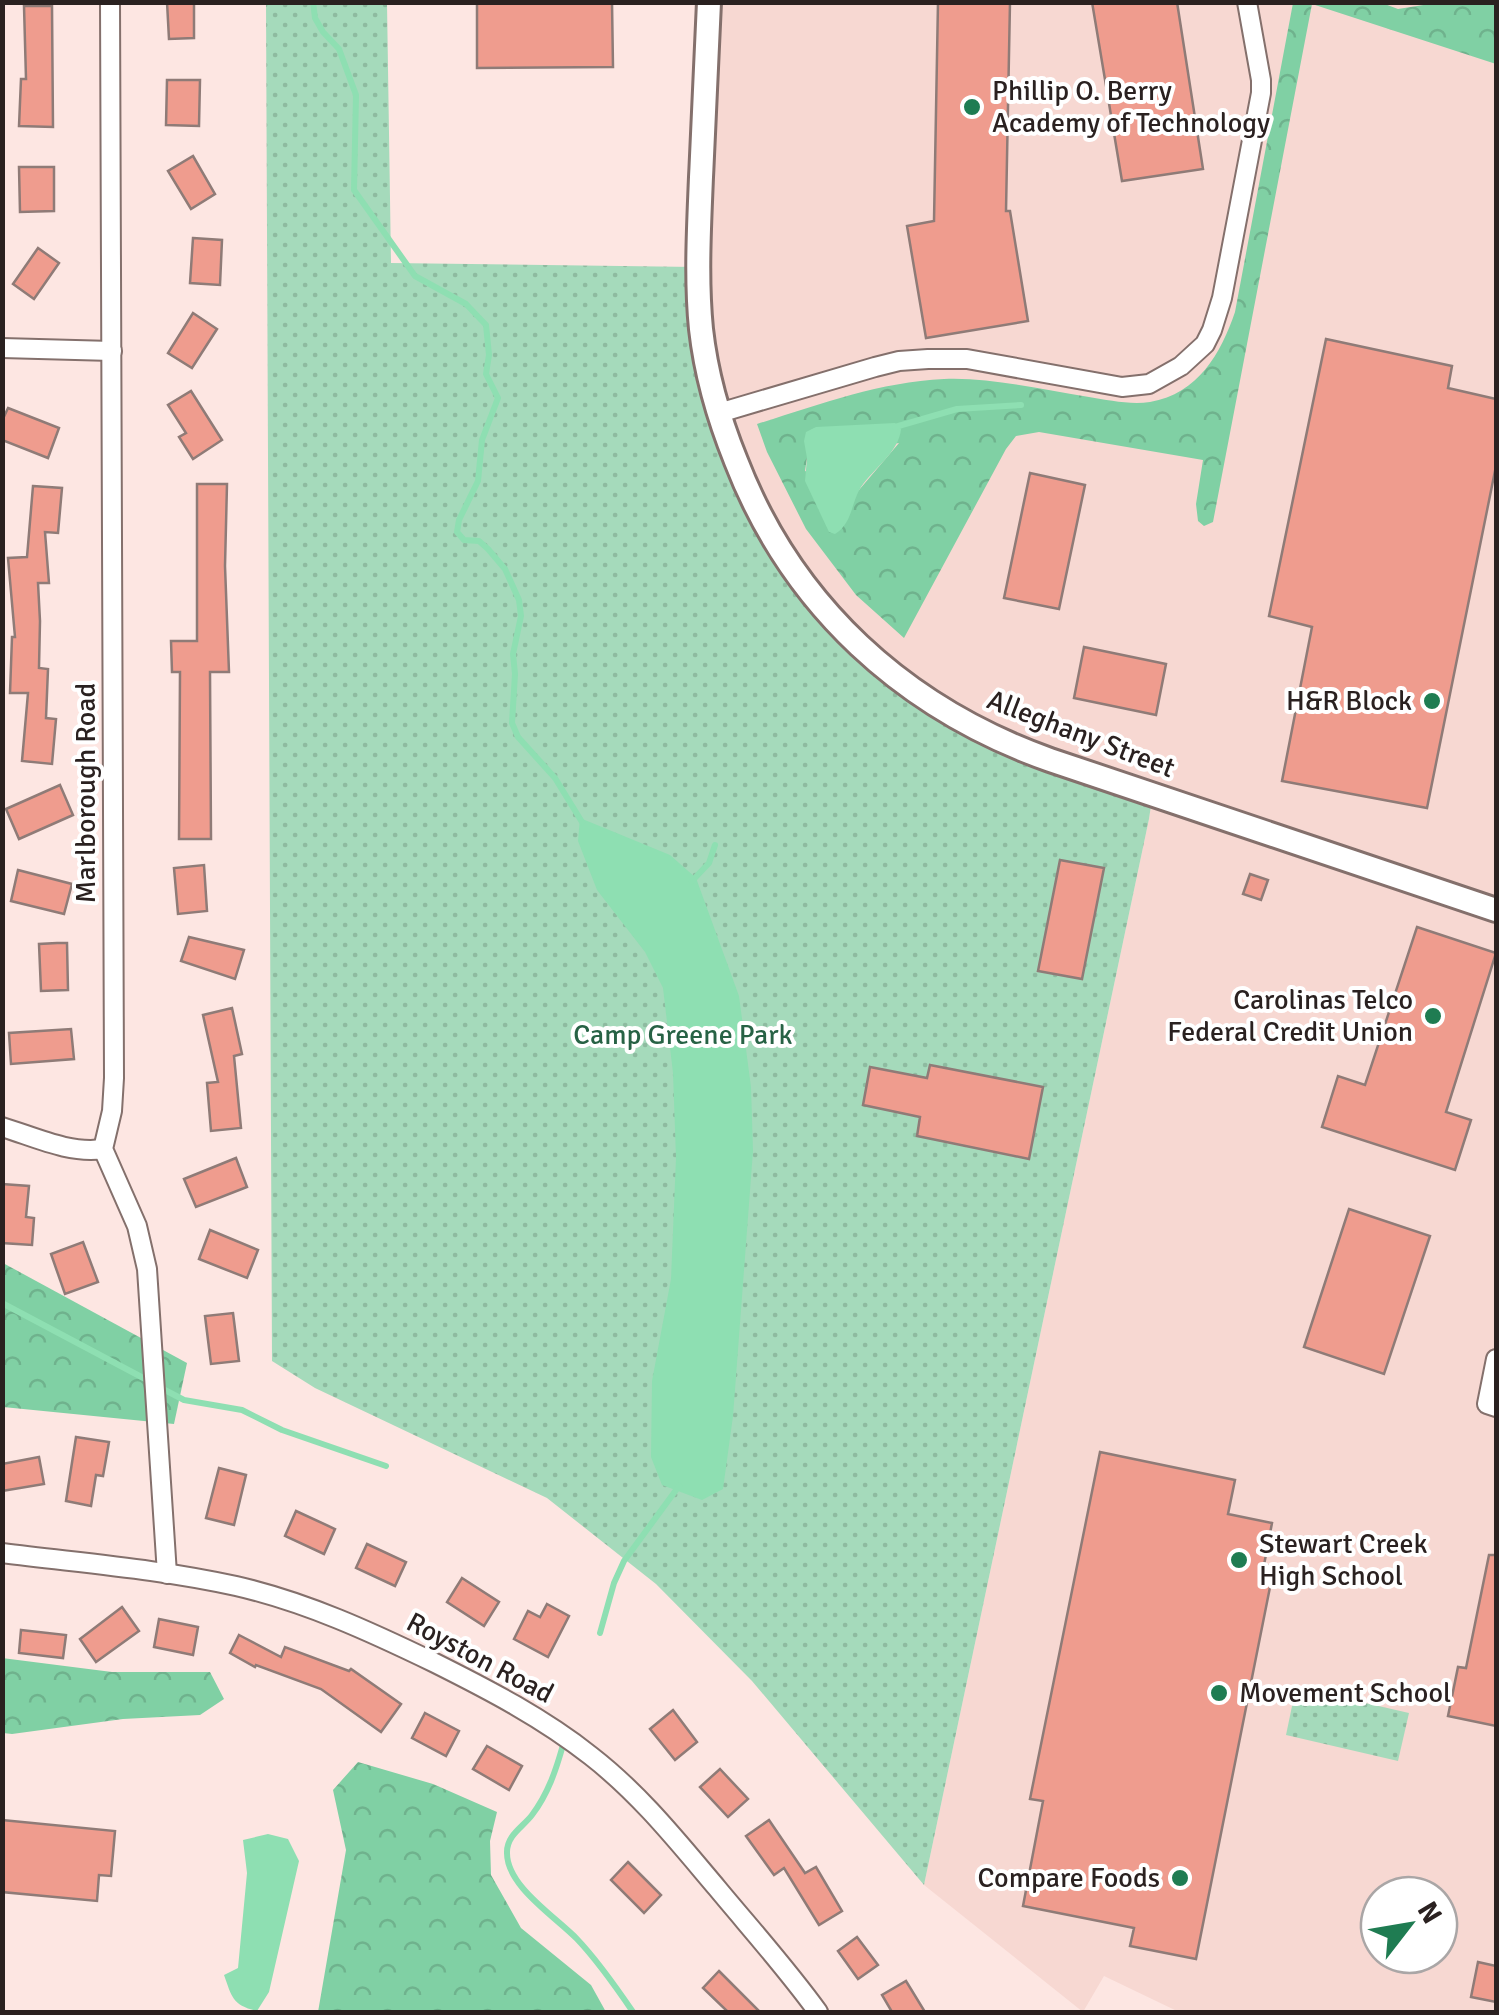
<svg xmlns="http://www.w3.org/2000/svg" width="1499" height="2015" viewBox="0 0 1499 2015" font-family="Signika,sans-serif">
<defs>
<pattern id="forest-crowns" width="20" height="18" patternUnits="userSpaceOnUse" patternTransform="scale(2.5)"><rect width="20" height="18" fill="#80d0a4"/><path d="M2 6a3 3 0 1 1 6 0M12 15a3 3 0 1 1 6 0" fill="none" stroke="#6fb28d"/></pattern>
<pattern id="park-dots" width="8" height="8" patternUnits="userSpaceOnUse" patternTransform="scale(2.5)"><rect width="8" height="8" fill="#a5dabb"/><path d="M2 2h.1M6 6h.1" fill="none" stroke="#8ebba0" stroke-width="1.8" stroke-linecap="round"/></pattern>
</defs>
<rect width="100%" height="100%" fill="#fde6e2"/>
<g fill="#f7d8d2" fill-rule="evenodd">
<polygon points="711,3 1496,3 1496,904 1048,755 884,666 763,517 704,333"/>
<path d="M1152 799 1496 916V2012H1179L1104 1976 1083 2012 924 1885 1149 819ZM1379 1895H1439V1955H1379Z"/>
</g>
<g fill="url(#forest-crowns)" fill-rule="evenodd">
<path d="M1293 3H1382L1398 9 1436 3H1496V64L1312 4 1213 522 1204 526 1198 521 1196 504 1203 460 1039 432 1016 436 1006 449 904 638 856 595 806 529 767 452 757 424C818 405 879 382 944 379 991 377 1042 390 1089 397 1108 400 1130 405 1150 402 1198 394 1221 353 1235 312ZM899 443 859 490 805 471 807 458Z"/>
<polygon points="3,1263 187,1363 174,1424 3,1407"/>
<polygon points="2,1658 112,1672 210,1672 224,1699 200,1715 123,1719 12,1734 3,1733"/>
<polygon points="358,1762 433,1784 497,1812 490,1841 491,1875 521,1928 591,1985 606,2012 318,2012 346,1850 333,1790"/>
</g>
<g fill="url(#park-dots)">
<polygon points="266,3 387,3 391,263 696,267 741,482 889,676 1152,799 1149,819 924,1885 752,1681 656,1584 547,1498 315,1388 272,1361"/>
<polygon points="1296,1687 1409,1713 1398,1761 1286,1735"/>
</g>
<g fill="#8edfb2">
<path d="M895 423 901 429C899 452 874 468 861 487 851 502 853 523 835 534L829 532 805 481 807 458 804 441 806 432 816 427Z"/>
<polygon points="580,818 670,855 696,878 739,996 751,1087 753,1151 733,1416 723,1489 702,1500 662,1485 651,1457 652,1381 671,1279 676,1158 673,1073 663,988 645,952 597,890 578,841"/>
<path d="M268 1834 288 1839 299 1861 269 1992 257 2011C232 2005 232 1997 224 1975L238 1968 247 1873 243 1840Z"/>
</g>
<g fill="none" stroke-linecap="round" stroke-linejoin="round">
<g stroke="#8edfb2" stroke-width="6">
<polyline points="313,2 315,18 323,32 339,49 356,95 354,190 415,276 466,304 486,325 489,355 486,374 498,398 482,440 478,481 459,520 457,532 464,540 479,541 488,549 505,569 519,600 521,616 513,654 515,674 512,723 518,737 555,778 582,822"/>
<polyline points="895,427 957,409 1021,405"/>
<polyline points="692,881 709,863 715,845"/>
<polyline points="2,1303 149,1381"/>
<polyline points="163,1389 184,1400 242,1410 282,1430 386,1466"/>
<polyline points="600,1633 614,1583 624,1561 679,1486"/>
<path d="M563 1745C556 1770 548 1794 532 1815 523 1827 507 1835 507 1852 506 1886 556 1917 577 1939 598 1961 616 1987 633 2012"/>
</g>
</g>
<g fill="#ef9c8e" stroke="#8f7b77" stroke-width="2.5">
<polygon points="167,2 194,2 194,38 169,39"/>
<polygon points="477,2 612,2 613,67 477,68"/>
<polygon points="938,2 1010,2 1006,211 1010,211 1028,321 926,338 907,226 934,221"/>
<polygon points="1092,2 1177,2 1203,169 1122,181"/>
<polygon points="24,6 52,6 53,127 19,126 21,79 26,79"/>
<polygon points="167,80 200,80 199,126 166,125"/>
<polygon points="193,156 215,194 191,209 168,171"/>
<polygon points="19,167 54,167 54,211 20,212"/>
<polygon points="193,238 222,240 220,285 190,283"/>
<polygon points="38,248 59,263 34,299 13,284"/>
<polygon points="193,313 217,329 192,368 168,353"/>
<polygon points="1326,339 1452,366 1448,388 1496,399 1496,466 1427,808 1282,781 1312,627 1269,616"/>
<polygon points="191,391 222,440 193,459 179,437 186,433 168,405"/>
<polygon points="8,408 59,428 48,458 2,440 2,421"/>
<polygon points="1030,473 1085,485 1059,609 1004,598"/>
<polygon points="197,484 227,484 225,566 229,672 210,672 211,839 179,839 180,672 172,672 171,641 197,641"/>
<polygon points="33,486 62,488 58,533 45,532 49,583 38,583 40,621 39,668 48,669 46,718 56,719 52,764 22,761 28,693 10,693 12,637 15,637 8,558 27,557"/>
<polygon points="1084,647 1166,664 1156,715 1074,698"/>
<polygon points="60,785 73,815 19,839 6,809"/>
<polygon points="1060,860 1104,868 1082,979 1038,971"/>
<polygon points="204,865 207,911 178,914 174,868"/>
<polygon points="18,870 72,884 64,914 11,901"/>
<polygon points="1250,874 1268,880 1261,900 1243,894"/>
<polygon points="1417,927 1496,953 1446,1112 1471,1120 1455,1170 1322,1127 1338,1076 1365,1085"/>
<polygon points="189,937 244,950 235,979 181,961"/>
<polygon points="57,943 67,943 68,990 41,991 39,944"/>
<polygon points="232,1008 242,1054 234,1056 241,1128 211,1131 207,1083 218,1082 203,1015"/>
<polygon points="71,1029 74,1059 11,1064 9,1033"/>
<polygon points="930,1065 1043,1087 1029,1159 917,1136 920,1117 863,1105 870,1067 927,1078"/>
<polygon points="236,1158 247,1187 196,1207 184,1179"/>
<polygon points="2,1184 29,1186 26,1217 34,1218 32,1245 2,1243"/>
<polygon points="1349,1209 1430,1236 1384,1374 1304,1347"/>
<polygon points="210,1230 258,1250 247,1278 199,1259"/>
<polygon points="83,1242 98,1282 65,1294 51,1254"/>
<polygon points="233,1313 239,1361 211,1364 205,1316"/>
<polygon points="76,1437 109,1442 103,1476 96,1475 91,1506 66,1501"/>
<polygon points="1100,1452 1235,1480 1228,1514 1272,1523 1264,1565 1274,1567 1196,1959 1130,1946 1134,1928 1023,1906 1043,1801 1030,1799"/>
<polygon points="39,1457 44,1484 2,1491 2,1464"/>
<polygon points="219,1468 246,1475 234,1525 206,1518"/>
<polygon points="296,1511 335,1529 324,1554 285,1536"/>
<polygon points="367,1544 406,1562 395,1586 356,1568"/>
<polygon points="1489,1555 1496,1555 1496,1726 1448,1716 1458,1667 1466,1668"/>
<polygon points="462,1578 499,1602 484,1626 447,1602"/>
<polygon points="547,1604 569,1616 548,1657 514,1639 528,1611 540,1617"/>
<polygon points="122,1607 139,1631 96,1662 80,1639"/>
<polygon points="159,1619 198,1627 193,1655 154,1647"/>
<polygon points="21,1630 66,1635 63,1658 19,1653"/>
<polygon points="239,1635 281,1657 285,1647 349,1671 351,1669 401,1704 381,1732 321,1689 256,1665 255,1667 230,1653"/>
<polygon points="673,1710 697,1742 675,1760 650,1729"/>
<polygon points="425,1713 459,1731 446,1756 412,1738"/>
<polygon points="487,1746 522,1766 509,1790 473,1769"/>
<polygon points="720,1769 748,1799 728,1817 700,1787"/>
<polygon points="2,1820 115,1831 111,1876 99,1875 97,1901 2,1892"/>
<polygon points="769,1820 805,1873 816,1867 842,1911 819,1925 784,1868 774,1875 746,1836"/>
<polygon points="628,1862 661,1895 644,1913 611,1880"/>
<polygon points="857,1937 878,1965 858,1979 838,1951"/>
<polygon points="1478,1962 1496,1966 1496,2002 1471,1997"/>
<polygon points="719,1971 760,2012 728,2012 703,1988"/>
<polygon points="906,1981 925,2012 892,2012 882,1995"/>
</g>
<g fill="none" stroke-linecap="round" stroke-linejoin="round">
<defs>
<g id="minor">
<polyline points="110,2 114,1078 112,1111 103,1149 137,1226 147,1269 167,1574"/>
<polyline points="2,348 112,351"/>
<polyline points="719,413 875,367 899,361 928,359 967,359 1122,387 1149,384 1181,366 1205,344 1212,330 1222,298 1261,93 1261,80 1247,2"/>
<path d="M2 1127C35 1137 69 1154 103 1149"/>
<polyline points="1496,1359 1487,1404 1496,1407"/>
<path d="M2 1553C80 1563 160 1569 236 1586 306 1602 371 1632 435 1663 489 1690 543 1718 591 1756 640 1794 678 1842 717 1888 751 1929 787 1969 818 2012"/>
</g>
<path id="tertiary" d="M709 2C706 61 704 119 701 177 699 228 696 278 701 329 706 374 719 419 736 461 792 606 904 708 1050 760L1496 910"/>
</defs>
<use href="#minor" stroke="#84706c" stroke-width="22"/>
<use href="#tertiary" stroke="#84706c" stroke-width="28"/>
<use href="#minor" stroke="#fff" stroke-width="18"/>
<use href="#tertiary" stroke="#fff" stroke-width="22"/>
</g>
<g fill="#1f7c52" stroke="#fff" stroke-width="4">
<circle cx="972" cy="107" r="10"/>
<circle cx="1432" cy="701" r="10"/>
<circle cx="1433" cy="1016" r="10"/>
<circle cx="1239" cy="1560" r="10"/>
<circle cx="1219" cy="1693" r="10"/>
<circle cx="1180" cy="1878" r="10"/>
</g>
<g text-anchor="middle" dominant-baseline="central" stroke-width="8" stroke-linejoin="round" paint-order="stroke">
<g font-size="28" fill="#2a2120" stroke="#fff" text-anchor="start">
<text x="992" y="91">Phillip O. Berry<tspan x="992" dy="32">Academy of Technology</tspan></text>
<text x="1412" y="701" text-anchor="end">H&amp;R Block</text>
<text x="1413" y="1000" text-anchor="end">Carolinas Telco<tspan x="1413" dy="32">Federal Credit Union</tspan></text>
<text x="1259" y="1544">Stewart Creek<tspan x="1259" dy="32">High School</tspan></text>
<text x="1239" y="1693">Movement School</text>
<text x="1160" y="1878" text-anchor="end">Compare Foods</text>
</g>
<g font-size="28" fill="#2a2120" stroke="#fff">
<text transform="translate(1081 734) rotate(21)">Alleghany Street</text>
<text transform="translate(86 793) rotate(-90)">Marlborough Road</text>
<text transform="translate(480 1658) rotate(28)">Royston Road</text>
</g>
<g font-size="28" fill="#276245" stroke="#fff">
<text x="683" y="1035">Camp Greene Park</text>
</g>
</g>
<rect width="1499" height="2015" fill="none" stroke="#2a2120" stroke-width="10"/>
<g transform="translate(1409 1925) rotate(59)"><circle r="48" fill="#ffffff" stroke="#aaa6a6" stroke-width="2.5"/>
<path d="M0-8L18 38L0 25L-18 38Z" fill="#1f7c52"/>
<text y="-15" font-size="28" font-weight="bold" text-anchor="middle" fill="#2a2120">N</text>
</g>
</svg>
